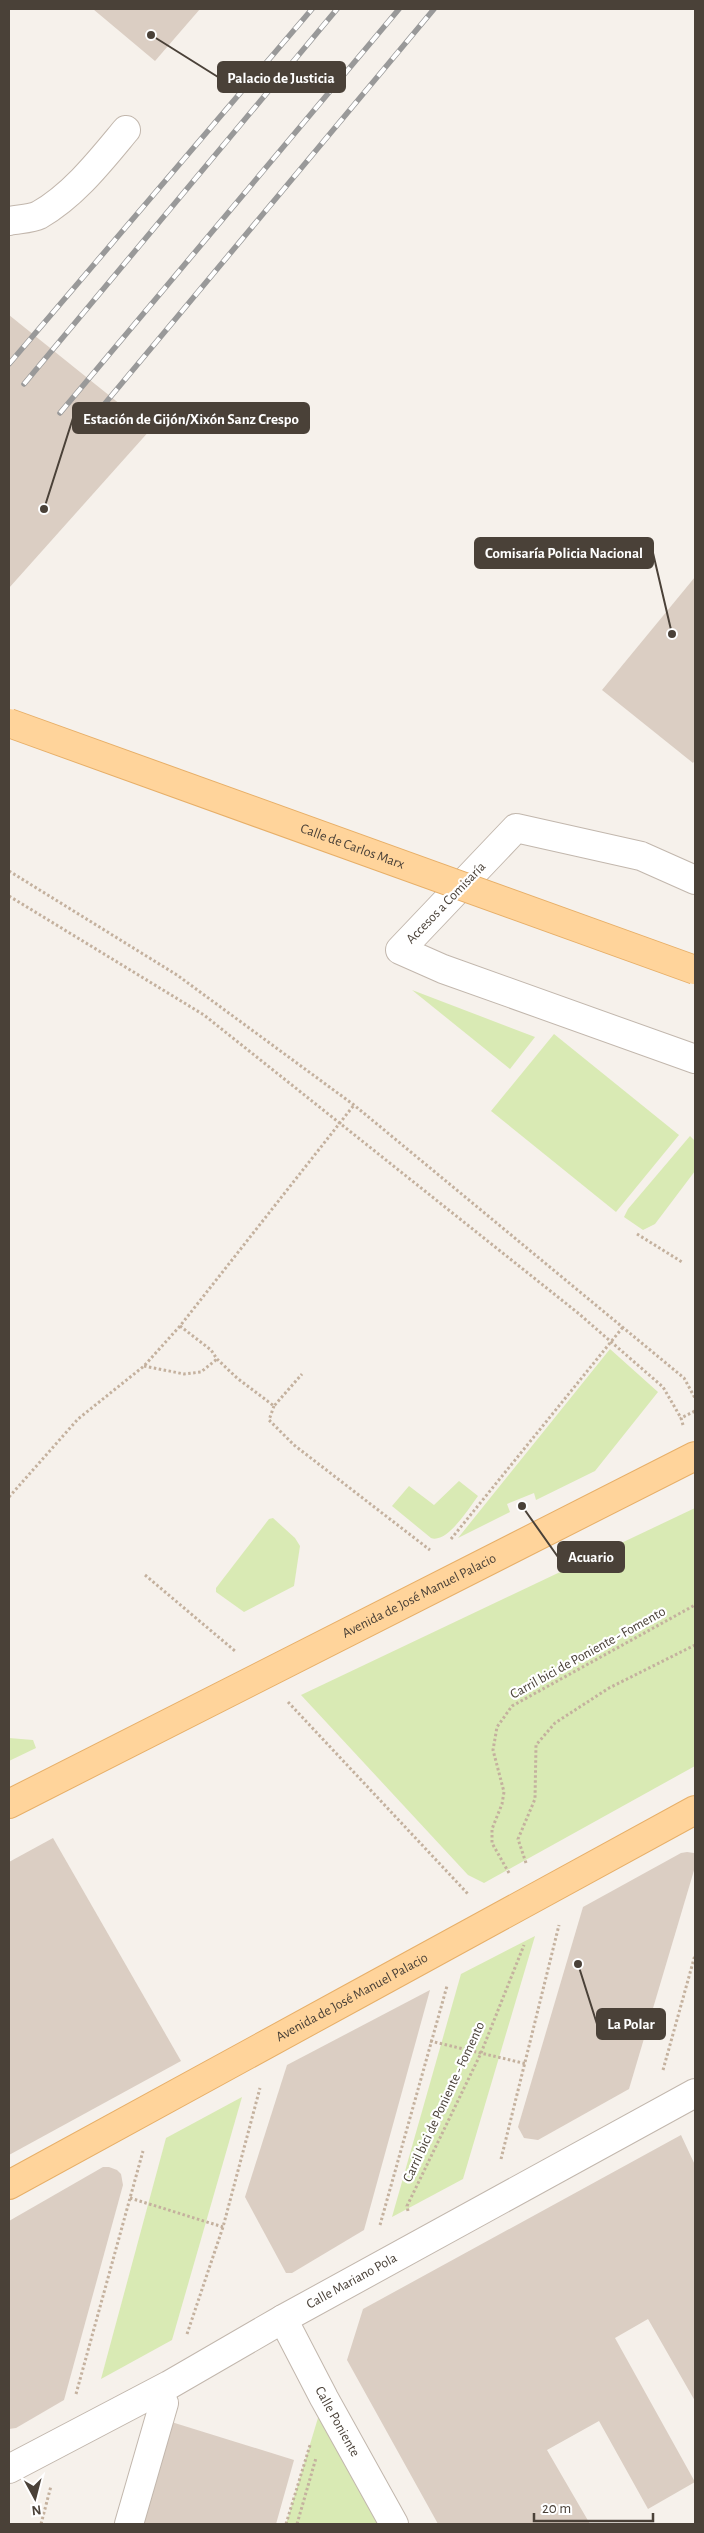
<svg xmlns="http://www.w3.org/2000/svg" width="704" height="2533" viewBox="0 0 704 2533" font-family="'Alegreya Sans',sans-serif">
<rect width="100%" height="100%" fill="#f6f1eb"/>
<g fill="#d9eab4">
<polygon points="412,990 535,1037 510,1069"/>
<polygon points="554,1034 679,1135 616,1212 491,1111"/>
<polygon points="690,1136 695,1141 695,1171 655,1224 643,1230 624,1217 628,1209"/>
<polygon points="610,1349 658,1392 595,1471 536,1500 534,1493 507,1504 510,1512 458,1538"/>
<path d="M459 1481 478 1496C469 1508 447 1544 431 1538L392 1506 409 1486 434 1505Z"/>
<polygon points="695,1508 695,1766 484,1883 468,1875 301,1695"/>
<polygon points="273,1518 295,1538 300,1546 294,1586 244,1612 216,1592 216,1588 269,1519"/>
<polygon points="9,1738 33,1740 36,1748 9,1761"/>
<polygon points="535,1936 463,2179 392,2217 461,1974"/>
<polygon points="242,2097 172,2340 101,2379 166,2138"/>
<polygon points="324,2398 394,2524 286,2524"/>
</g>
<g fill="#dbcec3">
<polygon points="93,9 200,9 155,61"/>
<polygon points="9,315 151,429 9,588"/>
<polygon points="695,577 695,760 693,763 602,690"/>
<polygon points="53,1838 181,2061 9,2155 9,1862"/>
<polygon points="687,1852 694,1853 695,1867 629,2089 538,2140 524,2138 518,2127 583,1907 681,1853"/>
<polygon points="430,1990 364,2230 292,2273 286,2273 245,2197 287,2065"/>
<polygon points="681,2135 695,2165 695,2401 648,2319 615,2338 695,2482 648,2509 599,2421 547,2450 590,2524 438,2524 347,2360 363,2309"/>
<polygon points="103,2167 109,2167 117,2170 121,2174 123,2185 64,2400 16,2428 9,2429 9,2221"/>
<polygon points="165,2420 294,2460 276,2524 137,2524"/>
</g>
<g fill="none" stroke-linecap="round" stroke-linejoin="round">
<defs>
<g id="minor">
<path d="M9 221C18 219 31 219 39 215 74 195 101 160 126 130"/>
<polyline points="695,880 641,856 516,828 400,950 443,969 695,1059"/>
<path id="s1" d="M283 2319 324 2398 394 2524"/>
<path id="s2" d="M9 2469 169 2385 283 2319 695 2093"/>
<polyline points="129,2524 164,2403"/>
</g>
<g id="major">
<path id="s3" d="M9 1804 695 1456"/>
<path id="s4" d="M9 2185C237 2059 467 1936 695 1810"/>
</g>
</defs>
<use href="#minor" stroke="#c2b7ad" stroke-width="30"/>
<use href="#major" stroke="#e7af68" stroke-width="30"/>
<g stroke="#c4b19e" stroke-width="3" stroke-dasharray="2.5 2.5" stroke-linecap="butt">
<polyline points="9,871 177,975 354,1105 684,1378 695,1398"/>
<polyline points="9,896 204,1015 578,1313 663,1387 681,1418"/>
<polyline points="637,1234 682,1262"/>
<polyline points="180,1326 211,1350 217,1359 237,1378 274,1406 302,1374"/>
<polyline points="144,1366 184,1374 201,1372 217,1359"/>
<polyline points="274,1406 269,1420 294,1445 430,1550"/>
<polyline points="683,1425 681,1418 695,1411"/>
<polyline points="9,1497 78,1419 144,1366 180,1326 354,1105"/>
<polyline points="451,1539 623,1327"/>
<polyline points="145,1575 235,1651"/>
<polyline points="288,1702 468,1894"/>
<polyline points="526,1863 518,1839 535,1799 536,1745 555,1723 609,1688 695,1645"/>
<polyline points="509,1873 492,1843 492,1829 502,1804 504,1792 493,1750 497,1727 512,1706 695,1605"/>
<polyline points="430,2041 527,2064"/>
<polyline points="663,2070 695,1955"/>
<polyline points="501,2159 559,1925"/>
<polyline points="130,2198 223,2227"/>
<polyline points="408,2211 407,2206 481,2053 524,1945"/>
<polyline points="380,2225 447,1986"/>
<polyline points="187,2334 223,2227 260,2088"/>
<polyline points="76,2394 143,2151"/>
<polyline points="41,2524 51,2486"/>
<polyline points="286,2524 310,2445"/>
<polyline points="297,2524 316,2458"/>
</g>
<use href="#minor" stroke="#fff" stroke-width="28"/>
<use href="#major" stroke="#ffd49b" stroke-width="28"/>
<defs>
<g id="rail">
<polyline points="9,364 312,9"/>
<polyline points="24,384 337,9"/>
<polyline points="60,413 399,9"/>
<polyline points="82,431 434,9"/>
</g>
</defs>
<use href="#rail" stroke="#999" stroke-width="5.5"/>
<use href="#rail" stroke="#fff" stroke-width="4" stroke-dasharray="11" stroke-linecap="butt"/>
<defs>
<g id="major-bridge">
<path id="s5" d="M9 723 695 970"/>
</g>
</defs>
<use href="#major-bridge" stroke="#e7af68" stroke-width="30" stroke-linecap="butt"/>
<use href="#major-bridge" stroke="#ffd49b" stroke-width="28"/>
</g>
<g text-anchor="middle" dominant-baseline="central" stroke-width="4.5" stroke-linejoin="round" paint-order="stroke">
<g font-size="14" fill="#4a4138" stroke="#fff">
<text stroke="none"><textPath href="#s5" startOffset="365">Calle de Carlos Marx</textPath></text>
<text transform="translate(446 903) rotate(-46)">Accesos a Comisaría</text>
<text stroke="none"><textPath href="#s3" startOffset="460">Avenida de José Manuel Palacio</textPath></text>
<text transform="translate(588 1653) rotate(-29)">Carril bici de Poniente - Fomento</text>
<text stroke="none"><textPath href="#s4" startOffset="391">Avenida de José Manuel Palacio</textPath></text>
<text transform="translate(444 2102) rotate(-65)">Carril bici de Poniente - Fomento</text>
<text stroke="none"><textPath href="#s2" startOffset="391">Calle Mariano Pola</textPath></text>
<text stroke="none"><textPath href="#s1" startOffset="116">Calle Poniente</textPath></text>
</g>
</g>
<path fill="none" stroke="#4a4138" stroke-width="2" d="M151 35L218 77M44 509L73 418M672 634L653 553M522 1506L558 1557M578 1964L597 2024"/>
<g fill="#4a4138" stroke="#fff" stroke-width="2">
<circle cx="151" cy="35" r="5"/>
<circle cx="44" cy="509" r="5"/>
<circle cx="672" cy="634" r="5"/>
<circle cx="522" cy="1506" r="5"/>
<circle cx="578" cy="1964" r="5"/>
</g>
<g fill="#4a4138" stroke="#4a4138" stroke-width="2">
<rect x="218" y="62" width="127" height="30" rx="5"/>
<rect x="73" y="403" width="236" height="30" rx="5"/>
<rect x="475" y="538" width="178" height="30" rx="5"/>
<rect x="558" y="1542" width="66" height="30" rx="5"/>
<rect x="597" y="2009" width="68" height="30" rx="5"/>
</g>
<g font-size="15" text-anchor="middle" font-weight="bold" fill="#fff">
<text x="281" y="83">Palacio de Justicia</text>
<text x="191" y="424">Estación de Gijón/Xixón Sanz Crespo</text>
<text x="564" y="558">Comisaría Policia Nacional</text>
<text x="591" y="1562">Acuario</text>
<text x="631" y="2029">La Polar</text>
</g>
<rect width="704" height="2533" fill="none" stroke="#4a4138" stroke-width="20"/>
<g transform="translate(35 2498) rotate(173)" stroke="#ffffff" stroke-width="4" paint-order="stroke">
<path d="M0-4L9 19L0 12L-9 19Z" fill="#4a4138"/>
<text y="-8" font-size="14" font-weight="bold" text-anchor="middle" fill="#4a4138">N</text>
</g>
<path d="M534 2513v8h119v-8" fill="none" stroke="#4a4138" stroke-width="2.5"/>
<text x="542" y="2513" font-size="15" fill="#4a4138" stroke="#ffffff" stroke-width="4" paint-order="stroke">20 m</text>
</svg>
